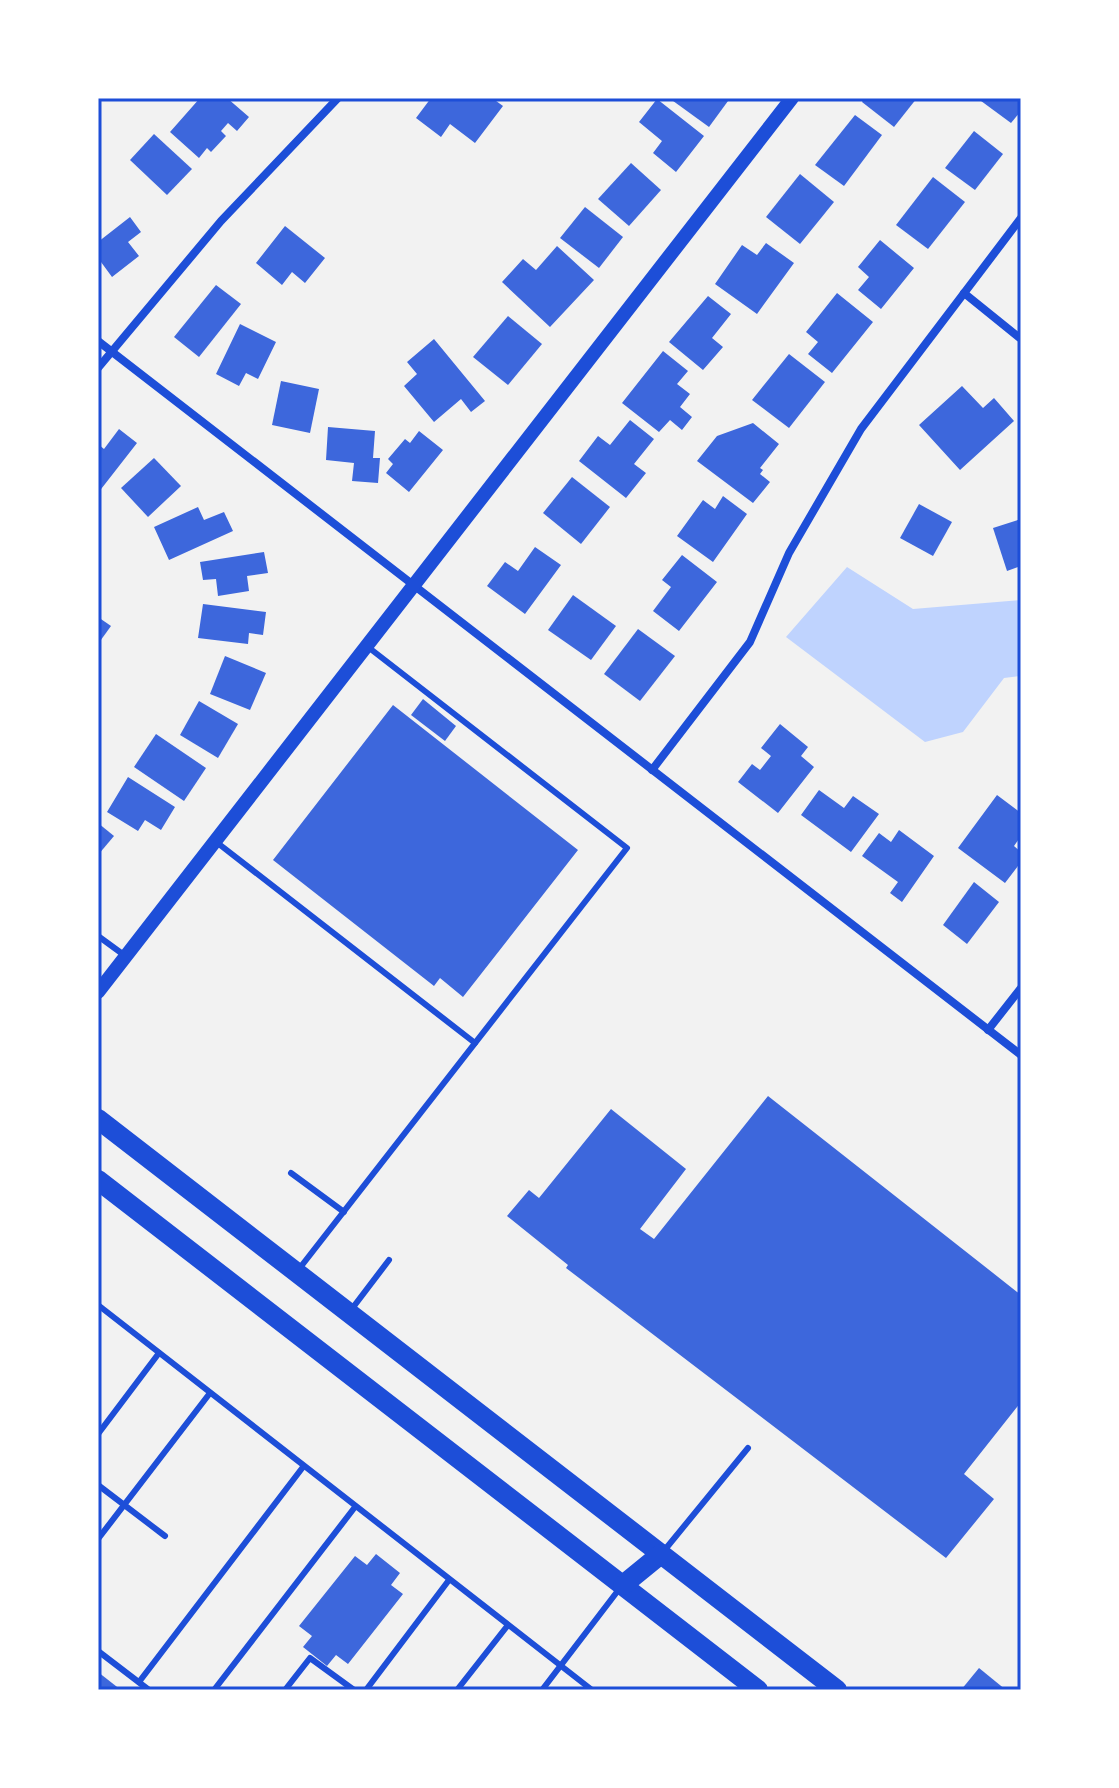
<svg xmlns="http://www.w3.org/2000/svg" width="1119" height="1788" viewBox="0 0 1119 1788" font-family="'Work Sans',sans-serif">
<rect width="100%" height="100%" fill="#f2f2f2"/>
<polygon fill="#bfd3fe" points="847,567 913,609 1021,600 1021,676 1004,678 963,732 925,742 786,637"/>
<g fill="#3d67dc">
<polygon points="200,98 227,98 249,117 237,131 228,123 221,131 226,136 211,152 207,148 199,158 170,132"/>
<polygon points="431,98 492,98 503,106 475,143 450,124 441,137 416,118"/>
<polygon points="669,98 723,98 728,101 709,127"/>
<polygon points="864,98 917,98 894,127 862,102"/>
<polygon points="977,98 1021,98 1021,111 1011,123"/>
<polygon points="657,99 704,136 676,172 653,153 662,141 639,122"/>
<polygon points="855,115 882,135 844,186 815,165"/>
<polygon points="974,131 1003,154 975,190 945,168"/>
<polygon points="154,134 192,169 167,195 130,160"/>
<polygon points="631,163 661,190 629,226 598,199"/>
<polygon points="800,174 834,202 800,244 766,217"/>
<polygon points="933,177 965,202 928,249 896,225"/>
<polygon points="585,207 623,237 599,268 560,238"/>
<polygon points="130,217 141,232 128,242 139,256 112,277 101,262 98,265 98,242"/>
<polygon points="285,226 325,258 305,283 292,272 282,285 256,263"/>
<polygon points="880,240 914,268 881,309 858,290 869,277 858,267"/>
<polygon points="766,243 794,263 757,314 715,284 742,245 757,255"/>
<polygon points="557,246 594,280 550,327 502,282 523,259 536,270"/>
<polygon points="216,285 241,304 199,357 174,337"/>
<polygon points="837,293 873,322 832,373 808,354 818,342 806,332"/>
<polygon points="708,296 731,314 712,338 723,347 703,370 669,342"/>
<polygon points="508,316 542,344 508,385 473,357"/>
<polygon points="240,324 276,342 258,379 246,373 239,386 216,374"/>
<polygon points="434,339 485,401 471,412 461,399 434,422 404,386 417,374 407,362"/>
<polygon points="663,351 688,371 677,384 690,394 680,407 692,417 682,430 670,420 659,432 622,403"/>
<polygon points="789,354 825,382 789,428 752,400"/>
<polygon points="281,381 319,389 310,433 272,425"/>
<polygon points="962,386 983,408 994,398 1014,421 960,470 919,425"/>
<polygon points="630,420 654,439 634,464 646,473 626,498 579,461 598,436 610,445"/>
<polygon points="753,423 779,444 760,468 763,470 760,474 770,482 753,503 697,461 717,436"/>
<polygon points="328,427 375,431 373,458 380,458 378,483 352,481 354,463 326,460"/>
<polygon points="119,429 137,443 98,493 98,444 104,449"/>
<polygon points="419,431 443,450 409,492 386,473 393,464 388,459 405,439 410,443"/>
<polygon points="154,458 181,486 148,517 121,488"/>
<polygon points="572,477 610,507 581,544 543,513"/>
<polygon points="723,496 747,514 713,562 677,536 703,500 715,509"/>
<polygon points="919,504 952,522 933,556 900,538"/>
<polygon points="198,507 204,520 224,512 233,531 169,560 154,527"/>
<polygon points="1021,519 1021,566 1007,571 993,528"/>
<polygon points="535,547 561,565 525,614 487,586 505,562 518,571"/>
<polygon points="264,552 268,573 247,576 249,591 218,596 216,579 203,580 200,562"/>
<polygon points="682,555 717,582 679,631 653,611 671,587 662,580"/>
<polygon points="573,595 616,626 591,660 548,630"/>
<polygon points="203,604 266,612 263,635 249,633 248,644 198,638"/>
<polygon points="98,617 111,626 98,644"/>
<polygon points="638,629 675,656 640,701 604,674"/>
<polygon points="225,656 266,673 250,710 210,694"/>
<polygon points="423,699 456,726 445,741 411,715"/>
<polygon points="199,701 238,724 218,758 180,735"/>
<polygon points="393,705 578,850 463,997 440,978 434,986 273,860"/>
<polygon points="780,724 808,747 801,756 814,767 778,813 738,782 752,764 760,770 771,756 761,748"/>
<polygon points="156,734 206,768 184,801 134,767"/>
<polygon points="128,777 175,807 161,830 145,820 138,831 107,812"/>
<polygon points="819,790 844,808 853,796 879,814 851,852 801,815"/>
<polygon points="997,795 1021,813 1021,836 1014,846 1021,852 1021,862 1005,883 958,848"/>
<polygon points="98,823 114,836 98,855"/>
<polygon points="899,830 934,856 902,902 890,893 898,882 862,856 879,833 891,842"/>
<polygon points="974,882 999,902 967,944 943,925"/>
<polygon points="768,1096 1021,1295 1021,1402 964,1474 994,1499 946,1558 566,1268 568,1265 507,1216 529,1190 539,1198 611,1109 686,1169 640,1229 654,1239"/>
<polygon points="376,1554 400,1573 391,1585 403,1594 348,1664 336,1655 327,1666 303,1647 312,1636 299,1626 355,1556 367,1565"/>
<polygon points="979,1668 1006,1690 961,1690"/>
<polygon points="98,1672 121,1690 98,1690"/>
</g>
<g fill="none" stroke-linecap="round" stroke-linejoin="round">
<g stroke="#1d4ed8" stroke-width="6">
<polyline points="215,841 475,1043"/>
<polyline points="98,936 124,955"/>
<polyline points="291,1173 344,1212"/>
<polyline points="299,1269 627,848 368,647"/>
<polyline points="98,1305 592,1690"/>
<polyline points="351,1310 389,1260"/>
<polyline points="98,1434 159,1353"/>
<polyline points="98,1485 165,1536"/>
<polyline points="98,1539 210,1393"/>
<polyline points="663,1552 748,1448"/>
<polyline points="98,1651 149,1690"/>
<polyline points="139,1682 303,1467"/>
<polyline points="214,1690 355,1507"/>
<polyline points="285,1690 310,1658 354,1690"/>
<polyline points="366,1690 449,1580"/>
<polyline points="457,1690 508,1625"/>
<polyline points="542,1690 620,1588"/>
</g>
<g stroke="#1d4ed8" stroke-width="8">
<polyline points="964,293 1021,339"/>
<polyline points="98,341 1021,1055"/>
<polyline points="98,368 221,221 338,98"/>
<polyline points="652,770 750,642 789,553 861,429 1021,218"/>
<polyline points="988,1030 1021,988"/>
</g>
<polyline stroke="#1d4ed8" stroke-width="14" points="98,992 792,98"/>
<g stroke="#1d4ed8" stroke-width="20">
<polyline points="98,1119 837,1690"/>
<polyline points="98,1180 758,1690"/>
<polyline points="623,1585 661,1554"/>
</g>
</g>
<rect width="1119" height="1788" fill="none" stroke="#ffffff" stroke-width="200"/>
<rect x="100" y="100" width="919" height="1588" fill="none" stroke="#1d4ed8" stroke-width="3"/>
</svg>
